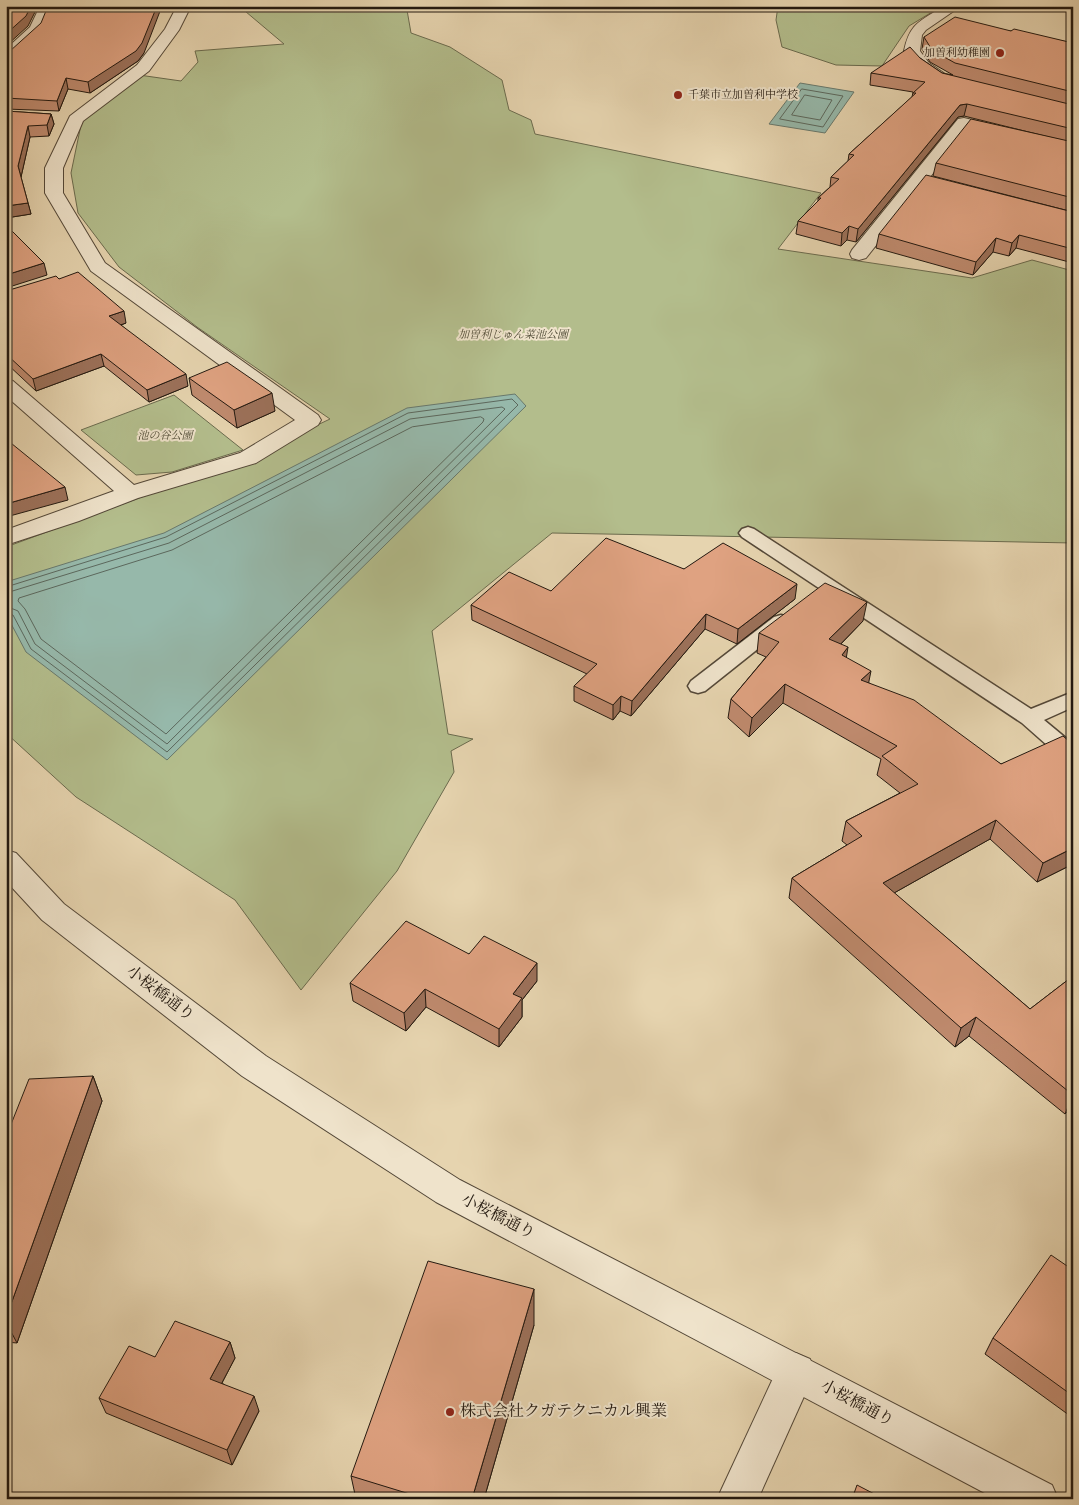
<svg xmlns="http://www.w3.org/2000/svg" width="1079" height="1505" viewBox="0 0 1079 1505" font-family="'IM FELL English','Noto Serif JP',serif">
<rect width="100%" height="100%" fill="#e6d4af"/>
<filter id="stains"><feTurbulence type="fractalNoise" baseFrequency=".004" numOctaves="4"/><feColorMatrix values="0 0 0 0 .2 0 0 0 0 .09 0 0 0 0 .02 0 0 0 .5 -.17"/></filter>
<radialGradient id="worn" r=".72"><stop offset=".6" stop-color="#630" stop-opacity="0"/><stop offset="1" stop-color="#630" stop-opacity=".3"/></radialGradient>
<g fill="#b3bd8c" stroke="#6b6b4e">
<polygon points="239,6 386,6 407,10 411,33 450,47 502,80 509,110 531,120 535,134 821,193 778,249 972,278 1032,260 1073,271 1073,543 552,533 432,631 448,734 473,739 451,751 454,772 397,871 301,990 235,900 76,797 6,733 6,547 248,458 330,419 197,327 119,267 78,213 71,173 82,120 139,75 181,81 198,62 195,51 284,44"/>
<polygon points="778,6 942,6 909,26 882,66 836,65 782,47 776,20"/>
<polygon points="174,395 243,450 172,472 136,475 81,430"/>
</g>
<g fill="#96b8aa" stroke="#68786c">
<polygon points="800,83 854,92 825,133 769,124"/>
<polygon points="515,394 526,406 167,760 26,652 6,614 6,582 164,533 407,408"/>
</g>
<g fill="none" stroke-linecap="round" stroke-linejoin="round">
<g stroke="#5c685d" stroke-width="1">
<polygon points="802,89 843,96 823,127 780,119"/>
<polygon points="805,95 832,100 820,120 792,115"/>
<polygon points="481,417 484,419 483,422 166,734 41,639 25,609 18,601 19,598 172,550 412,427"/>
<polyline points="6,587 166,537 408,413 512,399 518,405 167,752 31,649 13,615 6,613"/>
<polyline points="6,593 169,543 410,419 502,407 505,409 167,744 35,644 18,611 6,606"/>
</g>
<defs>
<g id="service">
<polygon points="748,527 754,529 1031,709 1073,692 1073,707 1044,720 1073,744 1073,763 1065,761 1022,723 742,537 739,533 742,529"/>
<polygon points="781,615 788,617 791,621 788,625 705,691 698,693 691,691 688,686 691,681 774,617"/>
</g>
<g id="minor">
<polygon points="40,6 54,6 42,32 11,60 6,62 6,49 30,27"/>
<polygon points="177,6 191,6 179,30 149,71 83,121 63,168 63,193 105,263 318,415 321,420 318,425 256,463 138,498 79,521 6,545 6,530 114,491 6,396 6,379 13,381 134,485 240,453 295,420 91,271 45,193 45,168 70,116 137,65 165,29"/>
<polygon points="964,118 1073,144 1073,154 968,129 866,258 859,260 852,258 850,254 852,250 958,119"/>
<polygon points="796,1353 810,1359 815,1372 758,1499 717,1499 782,1359"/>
</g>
<g id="tertiary">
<path d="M944 6H961L926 30 922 35 920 51 929 63 945 74 943 77 937 79 919 69 904 51C910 22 921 21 944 6Z"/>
<polygon points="6,850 16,853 64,904 266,1056 460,1180 1052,1485 1058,1499 996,1499 436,1202 242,1076 42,920 6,881"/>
</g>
</defs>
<use href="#service" stroke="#544838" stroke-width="3"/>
<use href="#minor" stroke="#544838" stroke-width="2"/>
<use href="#tertiary" stroke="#544838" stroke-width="2"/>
<use href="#service" fill="#efe3cb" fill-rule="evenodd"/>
<use href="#minor" fill="#efe3cb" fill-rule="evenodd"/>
<use href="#tertiary" fill="#efe3cb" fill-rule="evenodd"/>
</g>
<g fill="#c08b6f" stroke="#231910">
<polygon points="1011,31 1073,43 1073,212 933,176 936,163 1069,142 964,116 958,117 856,242 847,240 841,246 796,234 798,221 818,202 818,198 830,187 831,177 848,161 849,154 912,97 913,92 870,85 871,73 920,58 942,73 953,75 930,62 922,49 924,37"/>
<polygon points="6,52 144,53 138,61 90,93 68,89 59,111 6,109"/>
<polygon points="6,111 51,114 54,124 49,136 30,137 21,177 31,214 6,218"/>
<polygon points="1073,212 1073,263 1016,248 1009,256 993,252 973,275 876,248 879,234"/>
<polygon points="59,279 126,323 121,325 188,386 149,402 104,366 36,391 6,363 6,291"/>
<polygon points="189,378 275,411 237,428 192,395"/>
<polygon points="684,569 795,599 737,644 705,629 631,716 620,711 613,720 574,701 574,686 587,674 472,620 471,605 551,591"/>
<polygon points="863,621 841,644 846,658 869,683 1001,764 1071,743 1073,744 1073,864 1037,882 990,839 894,893 1030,1009 1073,976 1073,1106 1065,1114 969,1036 955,1047 789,898 792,878 847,845 842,841 846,821 900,793 877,775 881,759 783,703 749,737 728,718 731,699 766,657 757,653 759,633"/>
<polygon points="469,954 537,981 522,1000 522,1017 499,1047 426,1007 406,1031 353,1001 350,983"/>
<polygon points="93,1076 102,1101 17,1343 6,1342 6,1137"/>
<polygon points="1073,1270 1073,1418 985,1354 993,1338"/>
<polygon points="534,1325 484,1499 356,1499 351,1476"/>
<polygon points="230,1342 235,1358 222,1383 259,1411 232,1465 106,1413 99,1398 155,1357"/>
</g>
<g fill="#9c715a" stroke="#231910">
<polygon points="31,6 38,6 28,26 6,46 6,34"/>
<polygon points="157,6 162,6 144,53 138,61 90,93 88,82"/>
<polygon points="66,78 68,89 59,111 57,101"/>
<polygon points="967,104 964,116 958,117 856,242 858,229 960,105"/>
<polygon points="51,114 54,124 49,136 47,125"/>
<polygon points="28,126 30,137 21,177 18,166"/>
<polygon points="28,203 31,214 6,218 6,206"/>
<polygon points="849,226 847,240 841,246 842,233"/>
<polygon points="1019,235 1016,248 1009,256 1012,243"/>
<polygon points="996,238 993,252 973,275 976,262"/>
<polygon points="44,263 47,275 6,288 6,275"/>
<polygon points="124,311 126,323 112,328 109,316"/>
<polygon points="101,354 104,366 36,391 33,379"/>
<polygon points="186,374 188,386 149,402 147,390"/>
<polygon points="272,393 275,411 237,428 234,410"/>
<polygon points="65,487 68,500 6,517 6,504"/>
<polygon points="797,584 795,599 737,644 738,629"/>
<polygon points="867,602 863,621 826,659 829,639"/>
<polygon points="706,614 705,629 631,716 632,701"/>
<polygon points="848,647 845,666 842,655"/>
<polygon points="871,671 867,691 861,680"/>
<polygon points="785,684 783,703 749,737 752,718"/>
<polygon points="621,696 620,711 613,720 613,705"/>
<polygon points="996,820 990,839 878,902 883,883"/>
<polygon points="1073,848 1073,864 1037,882 1043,863"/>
<polygon points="537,963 537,981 522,1000 522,1017 499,1047 499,1029 513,994"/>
<polygon points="425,989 426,1007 406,1031 404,1013"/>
<polygon points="976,1017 969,1036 955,1047 961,1028"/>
<polygon points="93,1076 102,1101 17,1343 6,1322 6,1318"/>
<polygon points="1073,1095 1073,1106 1065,1114"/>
<polygon points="534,1289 534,1325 484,1499 472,1499"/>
<polygon points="230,1342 235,1358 216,1394 210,1379"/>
<polygon points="254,1396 259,1411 232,1465 227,1450"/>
</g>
<g fill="#dfa281" stroke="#231910">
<polygon points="6,6 31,6 26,16 6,34"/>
<polygon points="48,6 157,6 142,43 136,51 88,82 66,78 57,101 6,98 6,52 10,51 41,23"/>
<polygon points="955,17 1011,31 1014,29 1073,43 1073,92 955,63 932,50 924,37"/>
<polygon points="910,47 920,58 942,73 1073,105 1073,129 967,104 960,105 858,229 849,226 842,233 798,221 821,198 818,198 839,179 831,177 854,155 849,154 916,93 913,93 925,82 871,73"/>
<polygon points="6,111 51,114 47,125 28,126 18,166 28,203 6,206"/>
<polygon points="971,119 1073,142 1073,198 936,163"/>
<polygon points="926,175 1073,212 1073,249 1019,235 1012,243 996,238 976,262 879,234"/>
<polygon points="6,225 44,263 6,275"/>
<polygon points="78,272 124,311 109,316 186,374 147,390 101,354 33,379 6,354 6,291 56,276 59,279"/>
<polygon points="227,362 272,393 234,410 189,378"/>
<polygon points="6,439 65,487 6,504"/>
<polygon points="606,538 684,569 723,543 797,584 738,629 706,614 632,701 621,696 613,705 574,686 597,664 471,605 509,572 551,591"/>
<polygon points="825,583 867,602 829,639 848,647 842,655 871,671 861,680 914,700 1001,764 1063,736 1071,743 1073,744 1073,848 1043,863 996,820 883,883 1030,1009 1073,976 1073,1095 976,1017 961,1028 792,878 862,836 846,821 918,784 882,756 897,746 785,684 752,718 731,699 779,642 759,633"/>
<polygon points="406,921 469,954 484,936 537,963 513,994 522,998 499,1029 425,989 404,1013 350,983"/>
<polygon points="93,1076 6,1318 6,1137 29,1079"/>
<polygon points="1051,1255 1073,1270 1073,1396 993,1338"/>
<polygon points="428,1261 534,1289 472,1499 426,1499 351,1476"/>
<polygon points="175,1321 230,1342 210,1379 254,1396 227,1450 99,1398 129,1346 155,1357"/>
<polygon points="857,1485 884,1499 852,1499"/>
</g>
<g fill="#8f2418" stroke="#efe3cb" stroke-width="2">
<circle cx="1000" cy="53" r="5"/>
<circle cx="678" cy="95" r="5"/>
<circle cx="450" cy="1412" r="5"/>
</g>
<g text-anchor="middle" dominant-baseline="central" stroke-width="4" stroke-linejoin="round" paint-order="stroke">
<g font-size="11" fill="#231910" stroke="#efe3cb" text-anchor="end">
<text x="990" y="53">加曽利幼稚園</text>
<text x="688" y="95" text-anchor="start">千葉市立加曽利中学校</text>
</g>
<g font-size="11" font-style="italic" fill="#4e4a35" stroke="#efe3cb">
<text x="513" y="335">加曽利じゅん菜池公園</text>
<text x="165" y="436">池の谷公園</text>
</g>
<g font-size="16" fill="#231910" stroke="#efe3cb">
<text transform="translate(160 994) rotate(37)">小桜橋通り</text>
<text transform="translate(498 1217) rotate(27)">小桜橋通り</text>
<text transform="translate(857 1404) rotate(28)">小桜橋通り</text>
</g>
<g font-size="16" fill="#231910" stroke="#efe3cb" text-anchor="start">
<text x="460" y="1412">株式会社クガテクニカル興業</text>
</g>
</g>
<rect width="1079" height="1505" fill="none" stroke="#e6d4af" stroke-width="25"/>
<rect x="8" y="8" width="1064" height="1490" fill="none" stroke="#231910" stroke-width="2.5"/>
<rect x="12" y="12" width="1054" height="1480" fill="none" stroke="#231910"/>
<rect width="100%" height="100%" filter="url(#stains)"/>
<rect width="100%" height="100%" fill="url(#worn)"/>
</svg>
